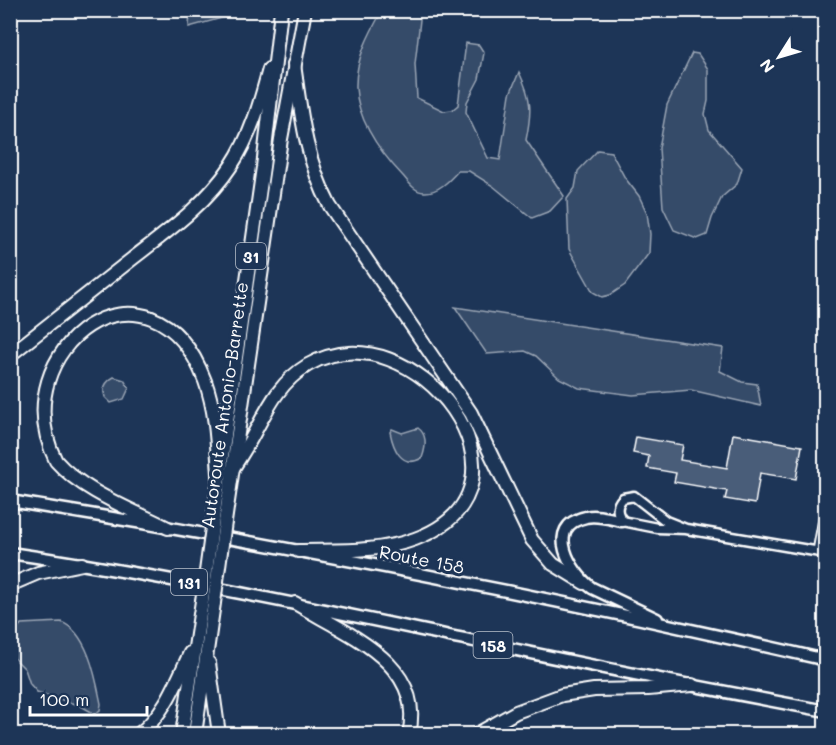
<svg xmlns="http://www.w3.org/2000/svg" width="836" height="745" viewBox="0 0 836 745" font-family="Mali,sans-serif">
<rect width="100%" height="100%" fill="#1d3557"/>
<filter id="ink" filterUnits="userSpaceOnUse"><feTurbulence type="fractalNoise" baseFrequency=".0167" numOctaves="2"/><feDisplacementMap in="SourceGraphic" scale="12" xChannelSelector="R" yChannelSelector="G"/><feConvolveMatrix kernelMatrix="1 2 1 2 8 2 1 2 1" color-interpolation-filters="sRGB"/></filter>
<g filter="url(#ink)">
<g fill="#364b69" stroke="#9aa5b4" stroke-width="1.5">
<polygon points="190,11 190,10 234,11 233,15 189,27"/>
<path d="M382 11H421L415 64 417 98 444 111 452 110 458 105 466 43 479 45 484 53 479 79 467 102 466 112 488 158 500 160 510 94 519 72C532 99 532 111 526 140L564 196 550 211 532 218 493 186 469 171H458C450 180 438 193 424 192 415 192 408 182 403 176 380 152 358 122 356 88 355 60 369 34 382 11Z"/>
<polygon points="692,53 698,54 708,69 708,101 705,114 709,130 742,168 737,184 722,197 712,218 707,235 697,239 674,230 663,207 659,148 667,105"/>
<polygon points="598,150 611,152 625,178 639,196 647,213 650,234 649,253 625,285 610,295 602,297 593,292 569,249 567,199 575,188 578,171"/>
<polygon points="455,307 723,348 720,371 742,382 757,384 761,406 691,390 633,395 579,388 559,378 536,356 525,351 487,354"/>
<path d="M114 377 124 380 129 388 124 399 111 403 105 397C102 388 105 382 114 377Z"/>
<path d="M418 428C428 435 426 447 422 458 401 470 393 447 390 432L392 429 402 433Z"/>
<path d="M61 622C88 632 96 679 101 704L100 710 95 714 81 706 37 692 30 684 25 669 14 658 11 637 21 624Z"/>
</g>
<polygon fill="#4a5d79" stroke="#fff" stroke-width="1.5" points="733,434 802,446 796,479 760,473 755,504 725,499 727,491 674,482 676,473 647,468 649,456 633,453 636,437 683,445 680,460 727,468"/>
<g fill="none" stroke-linecap="round" stroke-linejoin="round">
<defs>
<polyline id="minor" points="817,551 826,503"/>
<path id="tertiary" d="M686 529 666 521 634 496 623 498C615 506 617 513 622 521L657 528 686 529 826 553"/>
<g id="trunk">
<path d="M10 501C284 545 556 598 826 660"/>
<path d="M622 521C611 519 597 514 586 517 543 526 571 573 592 588L657 619"/>
<path d="M10 553C167 576 320 609 474 641 591 666 708 689 826 711"/>
</g>
<g id="motorway">
<path d="M294 64C301 114 306 161 330 206L471 413 532 540 553 564 584 583"/>
<path d="M10 355C51 323 91 291 132 259 168 231 206 204 231 166 251 136 260 103 269 69"/>
<path d="M232 470C238 460 245 450 251 439 267 410 278 383 308 365 414 304 554 488 415 539 378 553 336 550 298 551"/>
<polyline points="213,520 263,167 281,10"/>
<polyline points="225,522 281,139 305,10"/>
<path d="M168 528C133 510 82 491 56 461 0 349 151 239 205 381 216 411 217 444 219 475"/>
<polyline points="10,585 38,573 82,564"/>
<path d="M295 603C344 633 426 662 409 734"/>
<polyline points="209,663 219,734"/>
<path d="M139 734C165 713 176 683 190 653"/>
<polyline points="182,734 202,601"/>
<polyline points="195,734 214,603"/>
<polyline points="477,734 516,712 562,695 594,690 648,689 692,685"/>
</g>
</defs>
<use href="#minor" stroke="#fff" stroke-width="11"/>
<use href="#tertiary" stroke="#fff" stroke-width="13"/>
<use href="#trunk" stroke="#fff" stroke-width="15"/>
<use href="#motorway" stroke="#fff" stroke-width="16"/>
<use href="#minor" stroke="#1d3557" stroke-width="7"/>
<use href="#tertiary" stroke="#1d3557" stroke-width="8"/>
<use href="#trunk" stroke="#1d3557" stroke-width="10"/>
<use href="#motorway" stroke="#1d3557" stroke-width="12"/>
<defs>
<g id="motorway-bridge">
<polyline points="202,601 213,520"/>
<polyline points="214,603 225,522"/>
</g>
</defs>
<use href="#motorway-bridge" stroke="#fff" stroke-width="16" stroke-linecap="butt"/>
<use href="#motorway-bridge" stroke="#1d3557" stroke-width="12"/>
</g>
</g>
<g text-anchor="middle" dominant-baseline="central" stroke-width="6" stroke-linejoin="round" paint-order="stroke">
<g fill="#1d3557" stroke="#bbc2cd" stroke-width="1.5">
<rect x="236" y="243" width="30" height="26" rx="4.5"/>
<rect x="171" y="569" width="36" height="26" rx="4.5"/>
<rect x="473.5" y="632" width="39" height="26" rx="4.5"/>
</g>
<g font-size="16" font-weight="bold" fill="#fff">
<text x="251" y="256">31</text>
<text x="189" y="582">131</text>
<text x="493" y="645">158</text>
</g>
<g font-size="18" fill="#fff" stroke="#1d3557">
<text transform="translate(224 405) rotate(-82)">Autoroute Antonio-Barrette</text>
<text transform="translate(422 559) rotate(11)">Route 158</text>
</g>
</g>
<rect width="836" height="745" fill="none" stroke="#1d3557" stroke-width="36"/>
<rect x="18" y="18" width="800" height="709" fill="none" stroke="#fff" stroke-width="2" filter="url(#ink)"/>
<g transform="translate(779 57) rotate(233)" stroke="#1d3557" stroke-width="4.5" paint-order="stroke">
<path d="M0-4.5L10 22L0 15L-10 22Z" fill="#ffffff"/>
<text y="-9" font-size="16" font-weight="bold" text-anchor="middle" fill="#ffffff">N</text>
</g>
<path d="M30 706v9h117v-9" fill="none" stroke="#ffffff" stroke-width="3"/>
<text x="39" y="706" font-size="18" fill="#ffffff" stroke="#1d3557" stroke-width="4.5" paint-order="stroke">100 m</text>
</svg>
